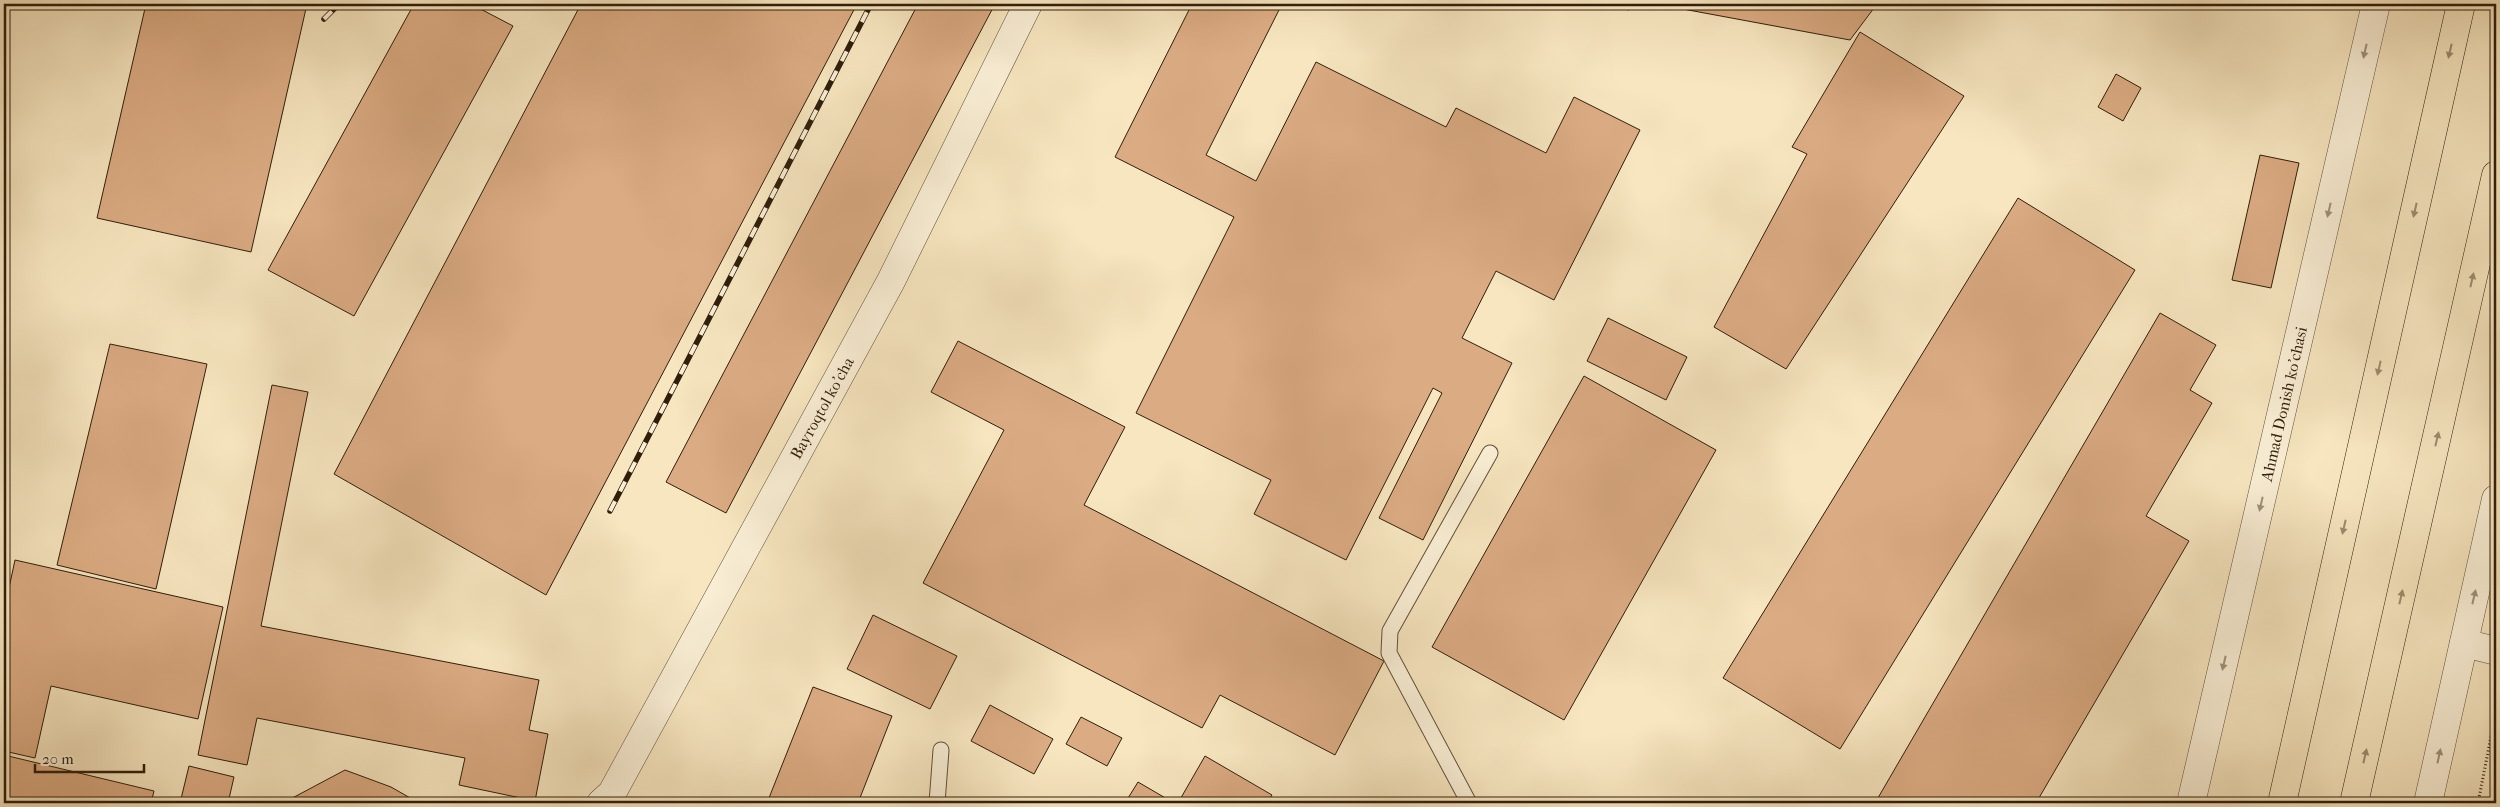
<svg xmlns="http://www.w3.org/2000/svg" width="2500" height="807" viewBox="0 0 2500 807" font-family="'IM FELL French Canon',serif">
<rect width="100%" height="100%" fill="#f7e6c0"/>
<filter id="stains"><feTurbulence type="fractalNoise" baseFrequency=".004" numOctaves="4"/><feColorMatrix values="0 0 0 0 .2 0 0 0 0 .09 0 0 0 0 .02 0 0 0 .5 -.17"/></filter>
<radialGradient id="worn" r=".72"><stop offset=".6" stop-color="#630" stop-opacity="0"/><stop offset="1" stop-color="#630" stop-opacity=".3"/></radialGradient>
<g fill="#dbab83" stroke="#301e0b">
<polygon points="146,4 307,4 251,252 97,218"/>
<polygon points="414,4 471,4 513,26 354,316 268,270"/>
<polygon points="581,4 857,4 546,595 334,474"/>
<polygon points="918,4 995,4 726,513 666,482"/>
<polygon points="1192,4 1282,4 1206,155 1256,181 1316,62 1446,127 1456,108 1546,153 1574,97 1640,130 1554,300 1496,271 1462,338 1512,363 1423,540 1379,518 1442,393 1433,388 1346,560 1254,514 1271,480 1136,413 1234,217 1115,157"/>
<polygon points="1604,4 1632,4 1629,10"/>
<polygon points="1656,4 1877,4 1850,40"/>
<polygon points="1860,32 1964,96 1786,369 1714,327 1807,154 1792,147"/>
<polygon points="2116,74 2141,88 2123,121 2098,107"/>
<polygon points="2260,155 2299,163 2271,288 2232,280"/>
<polygon points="2018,198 2135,270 1840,749 1723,678"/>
<polygon points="2160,313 2216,345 2190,390 2212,403 2146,516 2189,541 2036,803 1875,803"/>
<polygon points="1608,318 1687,357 1666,400 1587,361"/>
<polygon points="958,341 1125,427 1084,505 1384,661 1335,755 1220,695 1202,728 923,583 1004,430 931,392"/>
<polygon points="110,344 207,364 156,589 57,565"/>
<polygon points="1584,376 1716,450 1564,720 1432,647"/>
<polygon points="272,385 308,392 261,626 539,680 529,730 548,734 535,801 459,785 465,758 257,718 247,765 198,755"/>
<polygon points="15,560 223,607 198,719 51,686 35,758 4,751 4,611"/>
<polygon points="873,615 957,656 930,709 847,669"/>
<polygon points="813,687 892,716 858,803 767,803"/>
<polygon points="990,705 1053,739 1034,774 971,741"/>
<polygon points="1081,717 1122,738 1107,766 1066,744"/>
<polygon points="4,755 154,791 151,803 4,803"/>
<polygon points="1205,756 1272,795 1267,803 1178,803"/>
<polygon points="189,766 234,777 228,803 180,803"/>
<polygon points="345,770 391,787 419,803 283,803"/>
<polygon points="1138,782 1174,803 1125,803"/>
<polygon points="445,799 462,803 442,803"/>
</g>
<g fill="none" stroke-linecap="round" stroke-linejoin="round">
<defs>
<g id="service">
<polyline points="937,803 941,750"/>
<polyline points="1469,803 1389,653 1390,631 1490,453"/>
</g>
<g id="minor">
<polyline points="2464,643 2496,651"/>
<polyline points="601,803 612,793 891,281 1028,4"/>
</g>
<g id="tertiary">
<polyline points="2191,803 2376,4"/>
<polyline points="2428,803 2496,499"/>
</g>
<g id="primary">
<polyline points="2282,803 2461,4"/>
<polyline points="2354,803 2496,175"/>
</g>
</defs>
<use href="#service" stroke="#625038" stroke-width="17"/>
<use href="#minor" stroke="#625038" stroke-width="29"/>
<use href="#tertiary" stroke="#625038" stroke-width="29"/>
<use href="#primary" stroke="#301e0b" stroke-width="29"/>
<polyline stroke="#301e0b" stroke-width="3" stroke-dasharray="1 2.5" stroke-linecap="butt" points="2478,803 2496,711"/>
<use href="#service" stroke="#faefd6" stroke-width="15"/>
<use href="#minor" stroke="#faefd6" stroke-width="28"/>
<use href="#tertiary" stroke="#faefd6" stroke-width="28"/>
<use href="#primary" stroke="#f7e6c0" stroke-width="28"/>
<defs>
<g id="rail">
<polyline points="324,19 339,4"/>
<polyline points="610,511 871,4"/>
</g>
</defs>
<use href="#rail" stroke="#301e0b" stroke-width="5.5"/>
<use href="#rail" stroke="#faefd6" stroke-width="4" stroke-dasharray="11" stroke-linecap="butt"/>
</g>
<defs><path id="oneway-solid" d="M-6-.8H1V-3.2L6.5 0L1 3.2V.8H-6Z" transform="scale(1.25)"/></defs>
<g fill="#9f917b">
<use href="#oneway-solid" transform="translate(2365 51) rotate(103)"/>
<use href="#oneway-solid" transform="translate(2329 210) rotate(103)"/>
<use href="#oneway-solid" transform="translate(2261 504) rotate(103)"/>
<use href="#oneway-solid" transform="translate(2474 597) rotate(-77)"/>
<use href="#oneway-solid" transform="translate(2224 663) rotate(103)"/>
<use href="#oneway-solid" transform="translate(2439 756) rotate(-78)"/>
</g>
<g fill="#9d8c6f">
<use href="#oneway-solid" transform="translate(2450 51) rotate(103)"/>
<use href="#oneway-solid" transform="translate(2415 210) rotate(103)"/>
<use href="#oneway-solid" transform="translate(2472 280) rotate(-77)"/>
<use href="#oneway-solid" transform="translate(2379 368) rotate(103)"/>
<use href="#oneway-solid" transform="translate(2437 439) rotate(-77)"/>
<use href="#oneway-solid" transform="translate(2344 527) rotate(103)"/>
<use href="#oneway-solid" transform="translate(2401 597) rotate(-77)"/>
<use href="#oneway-solid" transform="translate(2365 756) rotate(-77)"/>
</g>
<g text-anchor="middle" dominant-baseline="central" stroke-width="4.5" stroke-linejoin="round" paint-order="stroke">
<g font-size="16" fill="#301e0b" stroke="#faefd6">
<text transform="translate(2284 404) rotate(-77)">Ahmad Donish ko'chasi</text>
<text transform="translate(822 408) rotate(-61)">Bayroqtol ko'cha</text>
</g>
</g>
<rect width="2500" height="807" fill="none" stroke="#f7e6c0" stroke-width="20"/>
<rect x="5" y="5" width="2490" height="797" fill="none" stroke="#301e0b" stroke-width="2.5"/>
<rect x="10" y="10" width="2480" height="787" fill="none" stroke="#301e0b"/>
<path d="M35 764v8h109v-8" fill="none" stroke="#301e0b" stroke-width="2.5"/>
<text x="42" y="764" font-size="15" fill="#301e0b" stroke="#faefd6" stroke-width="4" paint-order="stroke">20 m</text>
<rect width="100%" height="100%" filter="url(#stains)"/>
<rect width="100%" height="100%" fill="url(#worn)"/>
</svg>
